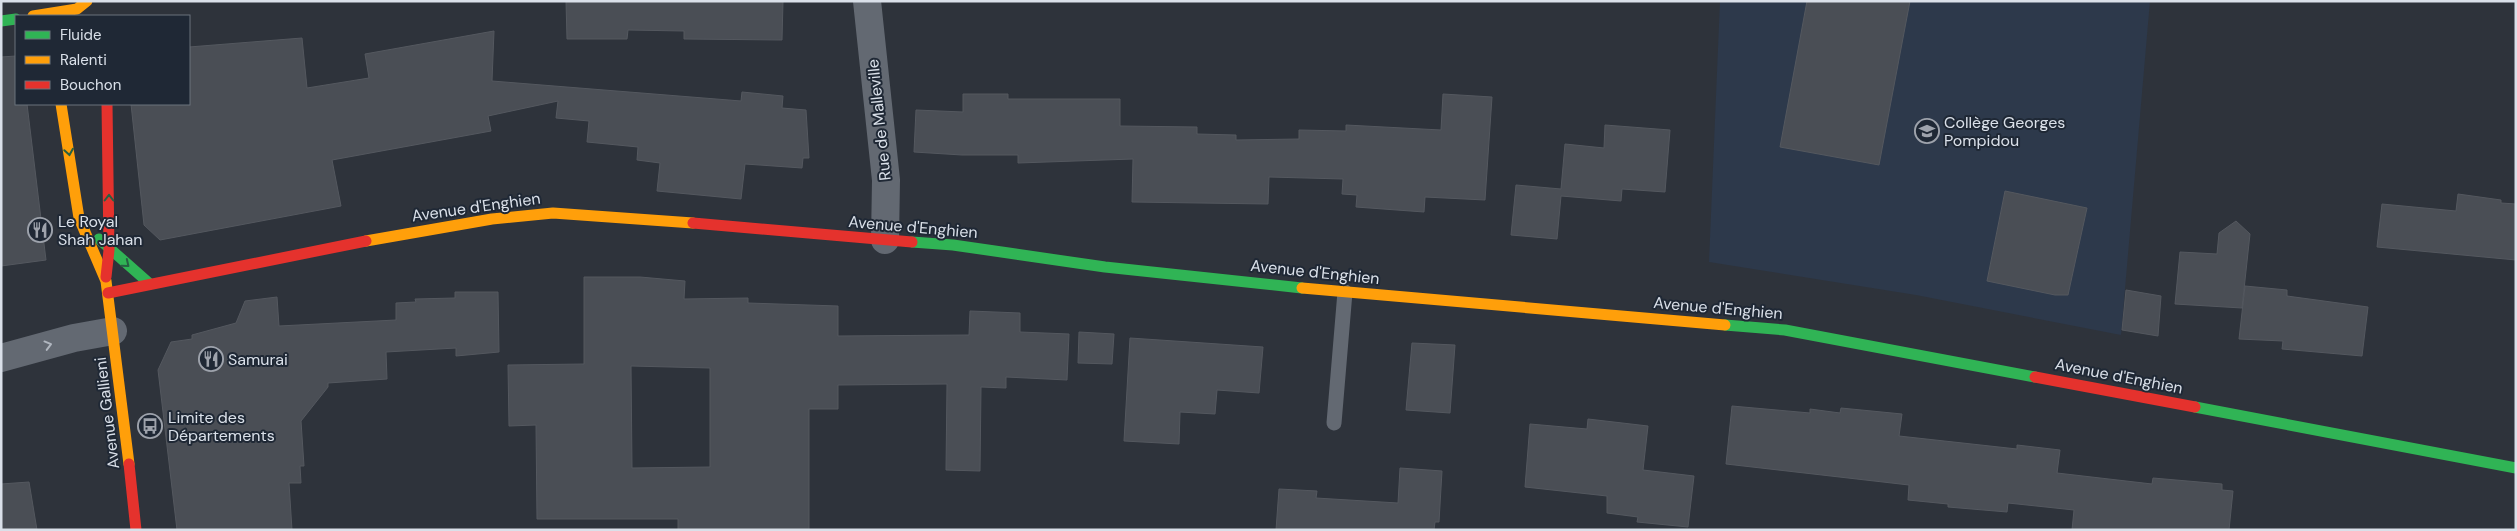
<svg xmlns="http://www.w3.org/2000/svg" width="2517" height="531" viewBox="0 0 2517 531" font-family="'DM Sans',sans-serif">
<rect width="100%" height="100%" fill="#2e333b"/>
<polygon fill="#2d394b" points="1720,1 2150,1 2121,335 1916,295 1709,262"/>
<g fill="#4a4e55" stroke="#54585f" fill-rule="evenodd">
<polygon points="566,1 783,1 782,40 684,39 684,31 628,30 627,39 567,39"/>
<polygon points="1807,1 1910,1 1879,165 1780,147"/>
<polygon points="494,31 492,81 741,101 742,92 783,96 782,108 806,110 809,158 803,158 802,168 745,164 741,199 657,191 660,163 637,160 638,147 587,142 589,121 556,118 558,101 488,116 491,131 332,160 341,206 160,240 144,225 131,104 189,104 189,47 302,38 307,88 369,78 365,54"/>
<polygon points="16,56 16,104 27,104 46,260 1,266 1,57"/>
<polygon points="963,94 1008,94 1008,99 1120,99 1120,126 1197,127 1197,134 1236,135 1236,140 1299,139 1299,130 1346,131 1346,125 1441,130 1443,94 1492,97 1485,200 1425,197 1424,212 1356,207 1357,195 1342,194 1343,179 1269,177 1268,204 1132,202 1133,159 1018,163 1018,155 962,155 914,152 916,110 963,112"/>
<polygon points="1605,125 1670,130 1665,192 1622,189 1621,201 1561,196 1557,239 1511,235 1516,185 1561,189 1565,144 1604,148"/>
<polygon points="2005,191 2087,208 2068,295 2055,295 1987,281"/>
<polygon points="2458,194 2501,200 2501,203 2516,204 2516,260 2377,247 2382,204 2456,211"/>
<polygon points="2236,221 2250,234 2242,308 2175,304 2180,252 2217,254 2219,233"/>
<path d="M584 277H640L685 281 684 299 748 298V303L838 306V336L969 335 970 311 1020 313V332L1069 334 1067 380 1006 377V388L981 387 980 471 946 470 947 384 838 385V409H809V530H678V519H537L536 425 509 426 508 365 584 364ZM631 366 710 368V467L632 468Z"/>
<polygon points="2245,286 2287,290 2287,296 2368,307 2362,356 2282,349 2283,341 2239,339"/>
<polygon points="2126,290 2161,296 2158,336 2122,330"/>
<polygon points="455,292 498,292 499,352 456,356 456,348 386,352 387,379 328,383 328,387 301,421 304,466 300,466 301,483 289,483 292,530 177,530 158,370 171,342 192,339 192,335 236,323 245,301 277,297 279,326 396,320 396,303 416,302 415,299 455,298"/>
<polygon points="1079,332 1114,334 1112,364 1078,363"/>
<polygon points="1130,338 1263,347 1259,393 1217,390 1215,414 1180,412 1179,444 1124,441"/>
<polygon points="1412,343 1455,345 1450,413 1406,410"/>
<polygon points="1732,406 1810,413 1810,409 1840,413 1841,408 1902,414 1899,436 2017,449 2017,445 2060,450 2057,473 2152,484 2153,478 2222,484 2222,490 2233,491 2229,530 2072,530 2074,510 2008,503 2007,512 1948,507 1948,504 1908,500 1909,485 1726,464"/>
<polygon points="1588,419 1648,426 1643,470 1694,476 1688,527 1637,522 1638,517 1607,513 1607,496 1525,487 1530,424 1587,429"/>
<polygon points="1400,468 1442,471 1439,522 1435,522 1434,530 1276,530 1279,489 1317,491 1316,498 1398,503"/>
<polygon points="29,482 37,530 1,530 1,484"/>
</g>
<g fill="none" stroke-linecap="round" stroke-linejoin="round">
<polyline stroke="#636972" stroke-width="15" points="1334,423 1345,292"/>
<g stroke="#636972" stroke-width="28">
<polyline points="867,1 886,180 885,240"/>
<polyline points="1,358 74,338 113,331"/>
</g>
<g stroke="#30b455" stroke-width="11">
<polyline points="1,21 16,19"/>
<polyline points="99,239 150,284"/>
<polyline points="912,242 953,245 1105,267 1302,288"/>
<polyline points="1725,325 1785,330 2035,377"/>
<polyline points="2195,407 2516,468"/>
</g>
<g stroke="#ff9f0a" stroke-width="11">
<polyline points="33,16 77,9 87,1"/>
<polyline points="61,104 79,218 106,281 129,464"/>
<polyline points="366,241 492,219 553,213 693,223"/>
<polyline points="1302,288 1725,325"/>
</g>
<g stroke="#e5322d" stroke-width="11">
<polyline points="693,223 912,242"/>
<polyline points="106,277 109,250 107,104"/>
<polyline points="108,293 366,241"/>
<polyline points="2035,377 2195,407"/>
<polyline points="129,464 136,530"/>
</g>
</g>
<defs><path id="oneway-chevron" d="M-2-3.5L2.5 0L-2 3.5" fill="none" stroke-width="1.6" stroke-linecap="round" stroke-linejoin="round" transform="scale(1.25)"/></defs>
<g stroke="#266042">
<use href="#oneway-chevron" transform="translate(69 152) rotate(81)"/>
<use href="#oneway-chevron" transform="translate(109 198) rotate(-90)"/>
<use href="#oneway-chevron" transform="translate(126 264) rotate(39)"/>
</g>
<use stroke="#b0b6bf" href="#oneway-chevron" transform="translate(48 345) rotate(-15)"/>
<defs>
<symbol id="school-ring" viewBox="-11 -11 22 22"><circle r="9.5" fill="#1f2835" stroke="#9ea3ac" stroke-width="1.5"/><path d="M0-5L7-2L0 1L-7-2ZM-4 1L0 2.5L4 1V4Q0 6-4 4Z" fill="#9ea3ac"/></symbol>
<symbol id="restaurant-ring" viewBox="-11 -11 22 22"><circle r="9.5" fill="#1f2835" stroke="#9ea3ac" stroke-width="1.5"/><path d="M-5-6h1v4h1v-4h1v4h1v-4h1v5L-1.5 .5V6h-2V.5L-5-1ZM5-6V6H3V1.5H1.5Q1.5-4 5-6Z" fill="#9ea3ac"/></symbol>
<symbol id="bus-ring" viewBox="-11 -11 22 22"><circle r="9.5" fill="#1f2835" stroke="#9ea3ac" stroke-width="1.5"/><path d="M-5-6H5V4H4V6H2V4H-2V6H-4V4H-5ZM-3.5-4V0h7V-4ZM-3.5 1.2v1.5H-2V1.2ZM2 1.2v1.5H3.5V1.2Z" fill="#9ea3ac"/></symbol>
</defs>
<g fill-rule="evenodd">
<use href="#school-ring" x="1913" y="117" width="28" height="28"/>
<use href="#restaurant-ring" x="26" y="216" width="28" height="28"/>
<use href="#restaurant-ring" x="197" y="345" width="28" height="28"/>
<use href="#bus-ring" x="136" y="412" width="28" height="28"/>
</g>
<g text-anchor="middle" dominant-baseline="central" stroke-width="4" stroke-linejoin="round" paint-order="stroke">
<g font-size="16" fill="#dae0e9" stroke="#1f2835">
<text transform="translate(879 120) rotate(-96)">Rue de Malleville</text>
<text transform="translate(476 207) rotate(-8)">Avenue d'Enghien</text>
<text transform="translate(913 227) rotate(5)">Avenue d'Enghien</text>
<text transform="translate(1315 272) rotate(6)">Avenue d'Enghien</text>
<text transform="translate(1718 308) rotate(5)">Avenue d'Enghien</text>
<text transform="translate(2119 376) rotate(11)">Avenue d'Enghien</text>
<text transform="translate(107 413) rotate(-97)">Avenue Gallieni</text>
</g>
<g font-size="16" fill="#dae0e9" stroke="#1f2835" text-anchor="start">
<text x="1944" y="122">Collège Georges<tspan x="1944" dy="18">Pompidou</tspan></text>
<text x="58" y="221">Le Royal<tspan x="58" dy="18">Shah Jahan</tspan></text>
<text x="228" y="359">Samurai</text>
<text x="168" y="417">Limite des<tspan x="168" dy="18">Départements</tspan></text>
</g>
</g>
<rect width="2517" height="531" fill="none" stroke="#dae0e9" stroke-width="5"/>
<rect x="15" y="15" width="175" height="90" fill="#1f2835" stroke="#6a727d"/>
<rect x="25" y="31" width="25" height="8" fill="#30b455" stroke="#6a727d"/>
<text x="60" y="40" font-size="15" fill="#dae0e9">Fluide</text>
<rect x="25" y="56" width="25" height="8" fill="#ff9f0a" stroke="#6a727d"/>
<text x="60" y="65" font-size="15" fill="#dae0e9">Ralenti</text>
<rect x="25" y="81" width="25" height="8" fill="#e5322d" stroke="#6a727d"/>
<text x="60" y="90" font-size="15" fill="#dae0e9">Bouchon</text>
</svg>
